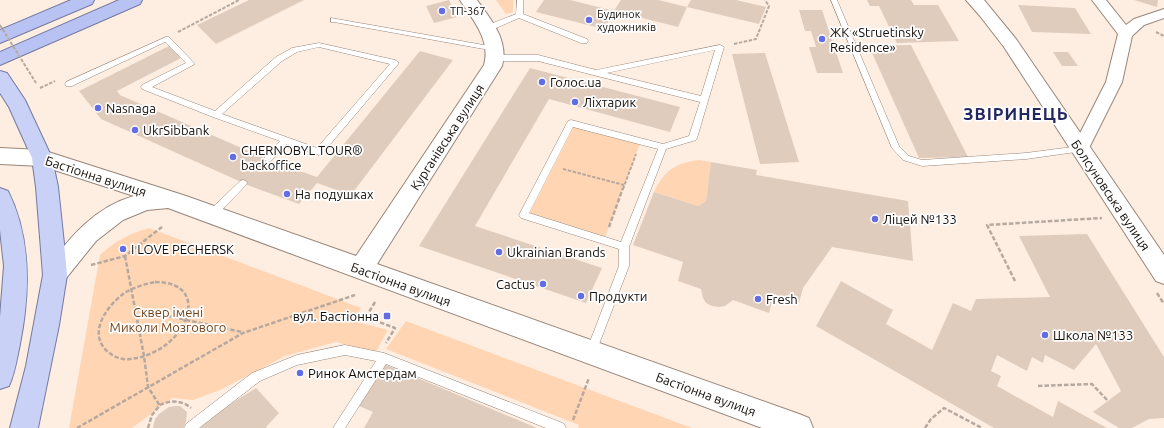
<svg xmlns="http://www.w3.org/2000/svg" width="1164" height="428" viewBox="0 0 1164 428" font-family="Ubuntu,sans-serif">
<rect width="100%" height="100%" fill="#feeee2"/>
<g fill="#ffd5b4">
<polygon points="496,0 513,0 513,12 506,14"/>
<polygon points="571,123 641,141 604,240 524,215"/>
<path d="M699 160 711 162 706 201 698 206 654 192C664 170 676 163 699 160Z"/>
<path d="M149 228 361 308 354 321 388 330 376 352 336 342 285 356 220 390 193 400 172 398 132 428H69L100 255C117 240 128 234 149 228Z"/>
<polygon points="406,321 692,428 578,428 579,425 386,349"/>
</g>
<g fill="#e0ccbd">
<polygon points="249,0 304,0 216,44 197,25"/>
<polygon points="449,0 457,17 434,23 426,6"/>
<polygon points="544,0 570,0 614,11 604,29 536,12"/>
<polygon points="621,0 658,0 687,7 678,27 614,11"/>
<polygon points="691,0 736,0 766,7 759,24 687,7"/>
<polygon points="867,0 911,0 914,5 938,5 959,41 897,43 879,6 870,6"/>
<polygon points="1134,0 1158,0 1157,7"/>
<polygon points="1018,5 1075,8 1091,34 1032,32"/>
<polygon points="799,10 822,10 843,73 817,73 809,47 816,47 811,31 805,31"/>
<polygon points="911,45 968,157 919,158 869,46"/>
<polygon points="169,46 181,58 117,91 120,95 274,162 317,177 420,51 453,60 351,195 317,183 299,204 250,186 101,119 79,91"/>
<polygon points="1053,52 1068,52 1078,66 1062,66"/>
<polygon points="765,53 799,162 760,164 732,54"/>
<polygon points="530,68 680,107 670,132 549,99 475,226 602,268 586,303 419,246"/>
<polygon points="711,162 757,170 756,175 908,201 913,261 832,247 803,288 799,303 774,294 769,313 733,300 725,306 719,307 712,306 706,303 703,298 701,289 678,281 683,262 633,245 654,192 698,206 706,201"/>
<polygon points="1087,234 1164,357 1164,418 1149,419 1132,428 1119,428 1093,412 1121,391 1096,344 1074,370 1045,355 1043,363 1032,357 1027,371 997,355 991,371 1001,376 997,386 1053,417 1058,401 1107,428 994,428 816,326 841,281 893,310 886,324 932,350 953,303 971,311 976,299 1050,297 1019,236"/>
<polygon points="384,364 537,428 364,428 373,412 359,406"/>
<polygon points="256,388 279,413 266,427 267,428 199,428 210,417"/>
<polygon points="175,406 180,406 187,412 186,422 183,428 153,428 155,419 159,414 169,407"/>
</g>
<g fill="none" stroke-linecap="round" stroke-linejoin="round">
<defs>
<g id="service">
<polygon points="517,0 523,0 523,14 587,39 588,41 587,43 581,43 519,18 489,31 483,31 483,27 516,14"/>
<polygon points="831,0 837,0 899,146 909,156 922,160 1026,153 1080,146 1084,149 1083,151 1026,159 922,166 903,160 892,148"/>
<polygon points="331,18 495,47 499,49 495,51 334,22 331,22"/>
<path d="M166 37H169L195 64 152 87 215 111 276 57 292 48 319 43 395 60 399 63 322 154 319 155 287 144 271 161 268 162 264 159 265 157 280 141 213 117 142 89 141 87 142 85 186 63 165 42 72 86H66L65 84 66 82ZM319 47 390 64 317 148 222 114 282 61 297 52Z"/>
<path d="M720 45 724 47 697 138 696 140 666 149 629 247V266L596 352 595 355 591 357 587 355 586 352 619 266V249L521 218 519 215 568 121 571 120 663 144 689 136 700 102 538 61H496L492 58 496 55H538L596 70ZM715 50 701 96 607 73ZM573 127 658 149 621 242 529 213Z"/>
<polygon points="243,180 246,181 247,183 246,185 215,217 209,217 208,214 209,211 240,181"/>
<polygon points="345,345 384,353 560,422 564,424 566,428 546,428 386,364 345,428 333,428 376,361 345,355 297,365 260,381 199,428 184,428 186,424 252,373 297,355"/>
</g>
<polygon id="minor" points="1092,0 1106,0 1126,25 1134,19 1164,9 1164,18 1144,25 1132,36 1122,82 1086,154 1080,155 1074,154 1072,149 1106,82 1118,34"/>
<g id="tertiary">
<path d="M460 0H477C491 20 509 40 502 66L377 264 799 414 809 418 813 428H762L168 208 147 210 123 220 96 241 63 282 55 285 47 282 43 275 47 268C70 237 95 207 134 196L42 166 0 164V148L42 150 186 196 356 256 484 65C491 40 473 20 460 0Z"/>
<polygon points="966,0 984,0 1016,39 1164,255 1164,284 1156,281 1004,47 980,16"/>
</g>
<g id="primary">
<polygon points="0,71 7,73 25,100 52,158 58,187 65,253 67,275 59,325 38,428 10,428 26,366 43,275 36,187 32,158 9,107 0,93"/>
<path d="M0 188 8 191C32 239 30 293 20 344 17 358 15 373 9 386L0 389V317L4 266 0 230Z"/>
</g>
<g id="trunk">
<polygon points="71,0 94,0 92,4 0,43 0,30"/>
<polygon points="119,0 142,0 140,4 0,65 0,52"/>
</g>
</defs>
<use href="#service" stroke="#988679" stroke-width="1"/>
<use href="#minor" stroke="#988679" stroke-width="2"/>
<use href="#tertiary" stroke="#988679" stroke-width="2"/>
<use href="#primary" stroke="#74799f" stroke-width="2"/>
<use href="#trunk" stroke="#74799f" stroke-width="2"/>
<g stroke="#b6a99f" stroke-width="2" stroke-dasharray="3.5 1.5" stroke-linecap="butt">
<polyline points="178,32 239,0"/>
<polyline points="1156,32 1164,36"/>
<polyline points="734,44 756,39 769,6 765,0"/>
<polyline points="40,88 55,81"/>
<polyline points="563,169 624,185"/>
<polyline points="623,189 636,154"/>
</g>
<g stroke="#b6a99f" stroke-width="2.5" stroke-dasharray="4.5 2" stroke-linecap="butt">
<polyline points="609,227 623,188"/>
<polyline points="125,256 144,356 148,387 160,406"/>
<polyline points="91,265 125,256 162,227"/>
<polyline points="1015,281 987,225 1102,218"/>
<path d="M155 282C201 282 194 322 167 344 157 352 143 358 130 359 122 360 114 357 108 352 86 333 108 304 126 292 135 287 145 284 155 282Z"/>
<polyline points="1157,293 1164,304"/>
<polyline points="375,302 366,317 395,328 386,343"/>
<polyline points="135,309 242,332"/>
<polyline points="1038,386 1092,384 1108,401"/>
<polyline points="573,420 589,378"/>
<polyline points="77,428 243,333 355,295"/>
<path d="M148 428 152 415 160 405C170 400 182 400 191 408"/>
<polyline points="925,428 931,419 944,408 982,428"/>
</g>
<use href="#service" fill="#fff" fill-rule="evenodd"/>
<use href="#minor" fill="#fff" fill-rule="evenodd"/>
<use href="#tertiary" fill="#fff" fill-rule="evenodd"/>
<use href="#primary" fill="#cad1f6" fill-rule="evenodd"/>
<use href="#trunk" fill="#b8c2f3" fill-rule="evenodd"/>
<polyline stroke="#b6a99f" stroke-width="2" stroke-dasharray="3.5 1.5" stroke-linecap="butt" points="0,25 36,83"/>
</g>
<g fill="#626ce4" stroke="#fefefe" stroke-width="1.5">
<circle cx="442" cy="11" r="4"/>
<circle cx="589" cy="20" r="4"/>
<circle cx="822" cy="39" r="4"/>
<circle cx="542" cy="82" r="4"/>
<circle cx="575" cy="102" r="4"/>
<circle cx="98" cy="108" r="4"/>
<circle cx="135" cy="130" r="4"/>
<circle cx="233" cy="157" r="4"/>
<circle cx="287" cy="194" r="4"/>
<circle cx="875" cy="219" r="4"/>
<circle cx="123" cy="249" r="4"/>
<circle cx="499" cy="252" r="4"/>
<circle cx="543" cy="284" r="4"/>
<circle cx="581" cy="296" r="4"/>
<circle cx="758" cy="299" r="4"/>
<rect x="383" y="312" width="8" height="8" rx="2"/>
<circle cx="1045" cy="335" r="4"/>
<circle cx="300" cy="373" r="4"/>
</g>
<g text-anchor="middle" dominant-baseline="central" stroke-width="3.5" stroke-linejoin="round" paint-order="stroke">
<g font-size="11" fill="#140e09" stroke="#fefefe" text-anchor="start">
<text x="450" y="11">ТП-367</text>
<text x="597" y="14">Будинок<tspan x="597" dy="13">художників</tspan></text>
</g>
<g font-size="13" fill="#140e09" stroke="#fefefe" text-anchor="start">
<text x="830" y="32">ЖК «Struetinsky<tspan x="830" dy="15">Residence»</tspan></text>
<text x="550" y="82">Голос.ua</text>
<text x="583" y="102">Ліхтарик</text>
<text x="106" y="108">Nasnaga</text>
<text x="143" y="130">UkrSibbank</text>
<text x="241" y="150">CHERNOBYL TOUR®<tspan x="241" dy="15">backoffice</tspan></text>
<text x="295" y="194">На подушках</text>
<text x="883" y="219">Ліцей №133</text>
<text x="131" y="249">I LOVE PECHERSK</text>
<text x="507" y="252">Ukrainian Brands</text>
<text x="535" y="284" text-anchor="end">Cactus</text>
<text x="589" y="296">Продукти</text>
<text x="766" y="299">Fresh</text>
<text x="379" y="316" text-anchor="end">вул. Бастіонна</text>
<text x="1053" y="335">Школа №133</text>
<text x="308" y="373">Ринок Амстердам</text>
</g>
<g font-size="13" fill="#140e09" stroke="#fefefe">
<text transform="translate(447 137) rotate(-57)">Курганівська вулиця</text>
<text transform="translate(96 176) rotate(18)">Бастіонна вулиця</text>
<text transform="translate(1111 195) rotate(56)">Болсуновська вулиця</text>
<text transform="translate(401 284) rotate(20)">Бастіонна вулиця</text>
<text transform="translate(706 394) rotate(20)">Бастіонна вулиця</text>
</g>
<g font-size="13" fill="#74451a" stroke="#fefefe">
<text x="168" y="312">Сквер імені<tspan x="168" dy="15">Миколи Мозгового</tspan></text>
</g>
<g font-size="17" font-weight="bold" letter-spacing="1" fill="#232760" stroke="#fefefe">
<text x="1016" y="113">ЗВІРИНЕЦЬ</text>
</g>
</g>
</svg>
